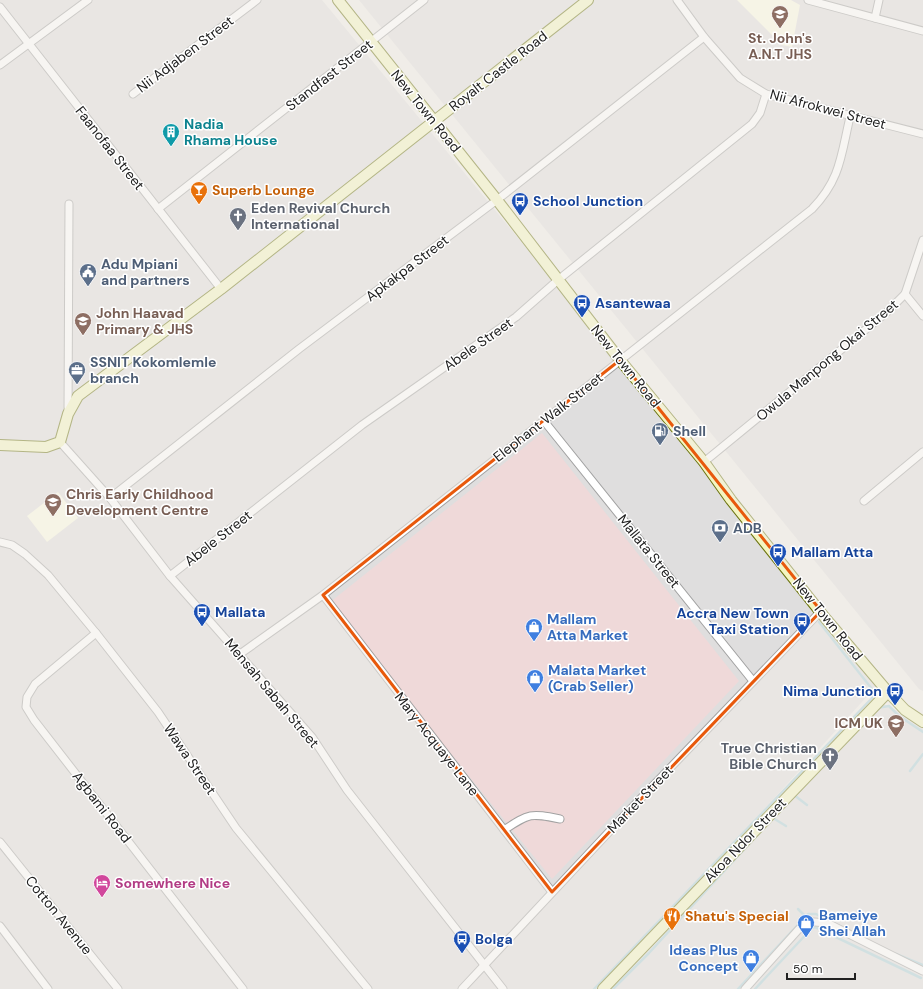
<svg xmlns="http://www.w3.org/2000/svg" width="923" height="989" viewBox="0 0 923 989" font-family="'DM Sans',sans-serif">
<rect width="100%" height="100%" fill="#f0ede8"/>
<g fill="#dfdede">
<polygon points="0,0 322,0 882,680 600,989 0,989"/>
<polygon points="359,0 923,0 923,691 919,689"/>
<polygon points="881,703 923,723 923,989 609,989"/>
</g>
<polygon fill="#efd9d9" points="542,433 739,681 552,879 329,603"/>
<g fill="#fdfce4">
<polygon points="737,0 791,0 800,5 792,47 782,45"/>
<polygon points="58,492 78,518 47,542 27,516"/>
</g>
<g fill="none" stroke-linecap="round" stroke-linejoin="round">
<g stroke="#acd1da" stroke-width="2.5">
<polyline points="877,708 889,706 899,716 923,732"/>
<polyline points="910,771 923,754"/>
<polyline points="794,795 807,805"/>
<polyline points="773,818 786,826"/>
<polyline points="798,909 805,916"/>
<polyline points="896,954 923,965"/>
<polyline points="594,989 873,697 872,689 819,622"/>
<polyline points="613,989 649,953 761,831"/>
<polyline points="738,989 808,914 816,914 829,921"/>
<polyline points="755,989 812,928 815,927 921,978"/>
</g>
<defs>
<g id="street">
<polyline points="677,0 704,37 740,78 766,94 923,134"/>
<polyline points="808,0 923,31"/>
<polyline points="0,7 221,289"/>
<polyline points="875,18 879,0"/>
<polyline points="0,65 88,0"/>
<polyline points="133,94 257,0"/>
<polyline points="158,209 424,0"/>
<polyline points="905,294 923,316"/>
<polyline points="68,414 69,204"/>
<polyline points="544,421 753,681"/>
<polyline points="60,442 110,498 170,576 312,737 347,790 503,989"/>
<polyline points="704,462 887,312 905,294 923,240"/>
<polyline points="110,498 299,349 497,200 704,37"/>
<polyline points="864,501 923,452"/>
<polyline points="0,542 12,545 25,554 48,575 96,633 158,712 236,828 368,989"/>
<polyline points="170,576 362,425 516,317 558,280 752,124 760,113 766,94"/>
<polyline points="323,595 552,892"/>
<polyline points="96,633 35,684 27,697 26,707 34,720 243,989"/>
<path d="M240 654 323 595 812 209C841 179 841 155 850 117"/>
<path d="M504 830C530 813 530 813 560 819"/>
<polyline points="0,842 118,989"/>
<polyline points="0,926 48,989"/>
<polyline points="462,989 622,818 821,611"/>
<path d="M745 989 799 929C809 920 816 921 829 924L923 971"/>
</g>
<g id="secondary">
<polyline points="338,0 497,200 620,360 704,462 731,500 826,619 888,692 905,710 923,722"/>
<polyline points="0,445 46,447 60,442 68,414 78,396 221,289 588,0"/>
<polyline points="603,989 888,692"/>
</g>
</defs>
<use href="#street" stroke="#a2a2a2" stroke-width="9"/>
<use href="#secondary" stroke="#6a720e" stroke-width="12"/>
<use href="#street" stroke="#fff" stroke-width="7"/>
<use href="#secondary" stroke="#f4f5c1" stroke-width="10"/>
</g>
<path d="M0 0H923V989H0ZM620 360 821 611 552 892 323 595Z" fill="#f0ede8" fill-opacity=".55" fill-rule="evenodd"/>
<path fill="none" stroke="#e8590c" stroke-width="3" stroke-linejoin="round" d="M620 360 821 611 552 892 323 595Z"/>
<defs>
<symbol id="school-pin" viewBox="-11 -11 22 30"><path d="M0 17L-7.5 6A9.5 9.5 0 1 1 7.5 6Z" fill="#8d6e63" stroke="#fff"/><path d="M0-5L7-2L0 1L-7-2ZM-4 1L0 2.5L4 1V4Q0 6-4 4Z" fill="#fff"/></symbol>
<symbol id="building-pin" viewBox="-11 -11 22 30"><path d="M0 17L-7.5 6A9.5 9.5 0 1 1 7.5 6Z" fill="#0f9aa8" stroke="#fff"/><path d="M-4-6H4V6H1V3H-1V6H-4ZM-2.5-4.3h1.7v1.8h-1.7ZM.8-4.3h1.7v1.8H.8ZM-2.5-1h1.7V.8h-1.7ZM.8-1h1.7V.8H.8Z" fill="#fff"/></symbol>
<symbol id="bar-pin" viewBox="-11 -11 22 30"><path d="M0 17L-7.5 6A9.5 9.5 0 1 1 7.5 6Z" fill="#e8710a" stroke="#fff"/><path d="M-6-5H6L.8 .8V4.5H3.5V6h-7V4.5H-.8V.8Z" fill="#fff"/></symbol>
<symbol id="bus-pin" viewBox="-11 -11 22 30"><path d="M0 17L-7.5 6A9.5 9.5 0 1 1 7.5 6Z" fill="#1a4fb4" stroke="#fff"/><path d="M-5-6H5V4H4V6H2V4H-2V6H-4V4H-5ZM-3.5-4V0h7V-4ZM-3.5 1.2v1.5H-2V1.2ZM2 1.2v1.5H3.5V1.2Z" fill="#fff"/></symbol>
<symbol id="church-pin" viewBox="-11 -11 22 30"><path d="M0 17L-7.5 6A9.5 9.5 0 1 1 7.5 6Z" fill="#6b7280" stroke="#fff"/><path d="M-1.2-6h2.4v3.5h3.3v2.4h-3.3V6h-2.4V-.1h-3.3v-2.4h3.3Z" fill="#fff"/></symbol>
<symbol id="civic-pin" viewBox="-11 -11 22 30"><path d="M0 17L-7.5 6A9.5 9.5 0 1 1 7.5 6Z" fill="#5c6f8a" stroke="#fff"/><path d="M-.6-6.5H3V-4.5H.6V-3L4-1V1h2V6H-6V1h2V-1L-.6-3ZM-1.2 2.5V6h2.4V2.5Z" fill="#fff"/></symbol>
<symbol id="office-pin" viewBox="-11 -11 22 30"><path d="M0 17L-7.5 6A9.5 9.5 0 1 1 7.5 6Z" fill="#5c6f8a" stroke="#fff"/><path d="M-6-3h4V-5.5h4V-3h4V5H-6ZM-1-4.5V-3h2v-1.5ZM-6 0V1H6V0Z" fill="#fff"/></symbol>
<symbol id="fuel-pin" viewBox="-11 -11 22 30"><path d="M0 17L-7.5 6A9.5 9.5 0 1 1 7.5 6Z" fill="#5c6f8a" stroke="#fff"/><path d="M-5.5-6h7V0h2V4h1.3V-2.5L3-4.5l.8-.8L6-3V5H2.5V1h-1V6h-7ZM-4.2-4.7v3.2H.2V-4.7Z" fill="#fff"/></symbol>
<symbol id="bank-pin" viewBox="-11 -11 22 30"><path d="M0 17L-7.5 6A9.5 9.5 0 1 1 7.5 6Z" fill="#5c6f8a" stroke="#fff"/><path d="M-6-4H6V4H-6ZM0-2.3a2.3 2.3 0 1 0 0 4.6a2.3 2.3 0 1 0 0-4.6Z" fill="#fff"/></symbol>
<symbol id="shop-pin" viewBox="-11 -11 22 30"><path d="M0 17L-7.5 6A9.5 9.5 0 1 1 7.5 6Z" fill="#3f7fe0" stroke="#fff"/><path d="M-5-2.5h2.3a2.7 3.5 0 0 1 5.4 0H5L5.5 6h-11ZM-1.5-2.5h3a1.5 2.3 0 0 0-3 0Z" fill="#fff"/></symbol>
<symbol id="university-pin" viewBox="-11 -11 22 30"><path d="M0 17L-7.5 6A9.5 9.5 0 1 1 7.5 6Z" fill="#8d6e63" stroke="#fff"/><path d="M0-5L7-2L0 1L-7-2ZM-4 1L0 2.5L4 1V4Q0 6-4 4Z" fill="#fff"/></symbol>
<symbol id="hotel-pin" viewBox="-11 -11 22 30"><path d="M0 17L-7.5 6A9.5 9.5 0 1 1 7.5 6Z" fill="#d1479c" stroke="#fff"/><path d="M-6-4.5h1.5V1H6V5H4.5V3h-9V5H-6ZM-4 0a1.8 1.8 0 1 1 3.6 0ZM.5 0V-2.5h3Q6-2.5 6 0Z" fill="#fff"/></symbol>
<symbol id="restaurant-pin" viewBox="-11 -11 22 30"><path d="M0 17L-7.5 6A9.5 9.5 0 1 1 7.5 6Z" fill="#e8710a" stroke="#fff"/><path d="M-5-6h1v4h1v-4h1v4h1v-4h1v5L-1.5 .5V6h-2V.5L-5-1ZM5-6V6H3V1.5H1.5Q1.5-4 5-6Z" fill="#fff"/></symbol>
</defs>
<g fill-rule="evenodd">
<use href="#school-pin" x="770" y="4" width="20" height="27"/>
<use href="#building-pin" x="161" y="122" width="20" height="27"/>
<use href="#bar-pin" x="189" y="180" width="20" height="27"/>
<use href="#bus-pin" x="510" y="191" width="20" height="27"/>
<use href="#church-pin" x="228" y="206" width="20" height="27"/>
<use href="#civic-pin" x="78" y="262" width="20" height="27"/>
<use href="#bus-pin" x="572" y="293" width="20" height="27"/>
<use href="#school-pin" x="73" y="311" width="20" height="27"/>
<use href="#office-pin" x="67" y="360" width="20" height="27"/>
<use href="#fuel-pin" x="650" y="421" width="20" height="27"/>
<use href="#school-pin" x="43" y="492" width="20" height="27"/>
<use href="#bank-pin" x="710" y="518" width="20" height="27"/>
<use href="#bus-pin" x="768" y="542" width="20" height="27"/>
<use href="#bus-pin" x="192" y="602" width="20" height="27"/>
<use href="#bus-pin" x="792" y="611" width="20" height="27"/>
<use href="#shop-pin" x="524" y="617" width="20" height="27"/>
<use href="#shop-pin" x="525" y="668" width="20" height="27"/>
<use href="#bus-pin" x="885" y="681" width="20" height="27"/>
<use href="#university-pin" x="886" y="713" width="20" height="27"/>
<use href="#church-pin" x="820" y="746" width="20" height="27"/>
<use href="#hotel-pin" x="92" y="873" width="20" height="27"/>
<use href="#restaurant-pin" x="662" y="906" width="20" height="27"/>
<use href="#shop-pin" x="796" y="913" width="20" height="27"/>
<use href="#bus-pin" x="452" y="929" width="20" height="27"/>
<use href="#shop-pin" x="741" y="948" width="20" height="27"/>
</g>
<g text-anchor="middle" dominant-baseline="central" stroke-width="3" stroke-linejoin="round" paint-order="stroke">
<g font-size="14" font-weight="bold" fill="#785e54" stroke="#fff" text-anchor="start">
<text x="780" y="38" text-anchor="middle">St. John's<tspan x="780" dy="16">A.N.T JHS</tspan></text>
<text x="96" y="313">John Haavad<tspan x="96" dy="16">Primary &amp; JHS</tspan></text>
<text x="66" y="494">Chris Early Childhood<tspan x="66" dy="16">Development Centre</tspan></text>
<text x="883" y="723" text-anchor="end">ICM UK</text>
</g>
<g font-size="14" fill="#212121" stroke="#fff">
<text transform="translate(185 54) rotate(-37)">Nii Adjaben Street</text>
<text transform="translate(498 71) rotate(-38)">Royalt Castle Road</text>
<text transform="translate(329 75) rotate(-38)">Standfast Street</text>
<text transform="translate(828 109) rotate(15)">Nii Afrokwei Street</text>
<text transform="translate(426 111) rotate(51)">New Town Road</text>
<text transform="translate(110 148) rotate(52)">Faanofaa Street</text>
<text transform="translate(407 268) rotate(-37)">Apkakpa Street</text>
<text transform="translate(478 344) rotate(-35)">Abele Street</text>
<text transform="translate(827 360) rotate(-40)">Owula Manpong Okai Street</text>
<text transform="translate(626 366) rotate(51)">New Town Road</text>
<text transform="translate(548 417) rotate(-38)">Elephant Walk Street</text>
<text transform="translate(218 538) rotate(-38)">Abele Street</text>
<text transform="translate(649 551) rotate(51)">Mallata Street</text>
<text transform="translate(828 619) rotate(51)">New Town Road</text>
<text transform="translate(272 693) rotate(50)">Mensah Sabah Street</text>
<text transform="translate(437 744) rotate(52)">Mary Acquaye Lane</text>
<text transform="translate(190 759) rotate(56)">Wawa Street</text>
<text transform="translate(640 799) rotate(-46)">Market Street</text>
<text transform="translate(102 807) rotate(52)">Agbami Road</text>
<text transform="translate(745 840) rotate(-46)">Akoa Ndor Street</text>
<text transform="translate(59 915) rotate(51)">Cotton Avenue</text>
</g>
<g font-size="14" font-weight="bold" fill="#0d838f" stroke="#fff" text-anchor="start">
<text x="184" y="124">Nadia<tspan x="184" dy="16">Rhama House</tspan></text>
</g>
<g font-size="14" font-weight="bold" fill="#c56008" stroke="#fff" text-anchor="start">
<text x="212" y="190">Superb Lounge</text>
<text x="685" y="916">Shatu's Special</text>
</g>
<g font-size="14" font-weight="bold" fill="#164399" stroke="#fff" text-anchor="start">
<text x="533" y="201">School Junction</text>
<text x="595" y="303">Asantewaa</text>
<text x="791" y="552">Mallam Atta</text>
<text x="215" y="612">Mallata</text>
<text x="789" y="613" text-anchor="end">Accra New Town<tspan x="789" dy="16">Taxi Station</tspan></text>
<text x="882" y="691" text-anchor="end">Nima Junction</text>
<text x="475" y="939">Bolga</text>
</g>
<g font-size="14" font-weight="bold" fill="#5b616d" stroke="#fff" text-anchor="start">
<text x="251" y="208">Eden Revival Church<tspan x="251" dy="16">International</tspan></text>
<text x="817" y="748" text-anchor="end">True Christian<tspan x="817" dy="16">Bible Church</tspan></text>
</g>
<g font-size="14" font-weight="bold" fill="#4e5e75" stroke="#fff" text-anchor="start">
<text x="101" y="264">Adu Mpiani<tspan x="101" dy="16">and partners</tspan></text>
<text x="90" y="362">SSNIT Kokomlemle<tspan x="90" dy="16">branch</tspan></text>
<text x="673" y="431">Shell</text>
<text x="733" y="528">ADB</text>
</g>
<g font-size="14" font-weight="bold" fill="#366cbe" stroke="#fff" text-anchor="start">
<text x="547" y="619">Mallam<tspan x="547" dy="16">Atta Market</tspan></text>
<text x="548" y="670">Malata Market<tspan x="548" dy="16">(Crab Seller)</tspan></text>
<text x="819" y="915">Bameiye<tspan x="819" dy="16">Shei Allah</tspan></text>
<text x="738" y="950" text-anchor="end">Ideas Plus<tspan x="738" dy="16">Concept</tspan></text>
</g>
<g font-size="14" font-weight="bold" fill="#b23c85" stroke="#fff" text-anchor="start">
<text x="115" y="883">Somewhere Nice</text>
</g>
</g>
<path d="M787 973v6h68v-6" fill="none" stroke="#212121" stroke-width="2"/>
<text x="793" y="973" font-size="12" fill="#212121" stroke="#ffffff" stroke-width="3" paint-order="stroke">50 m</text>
</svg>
